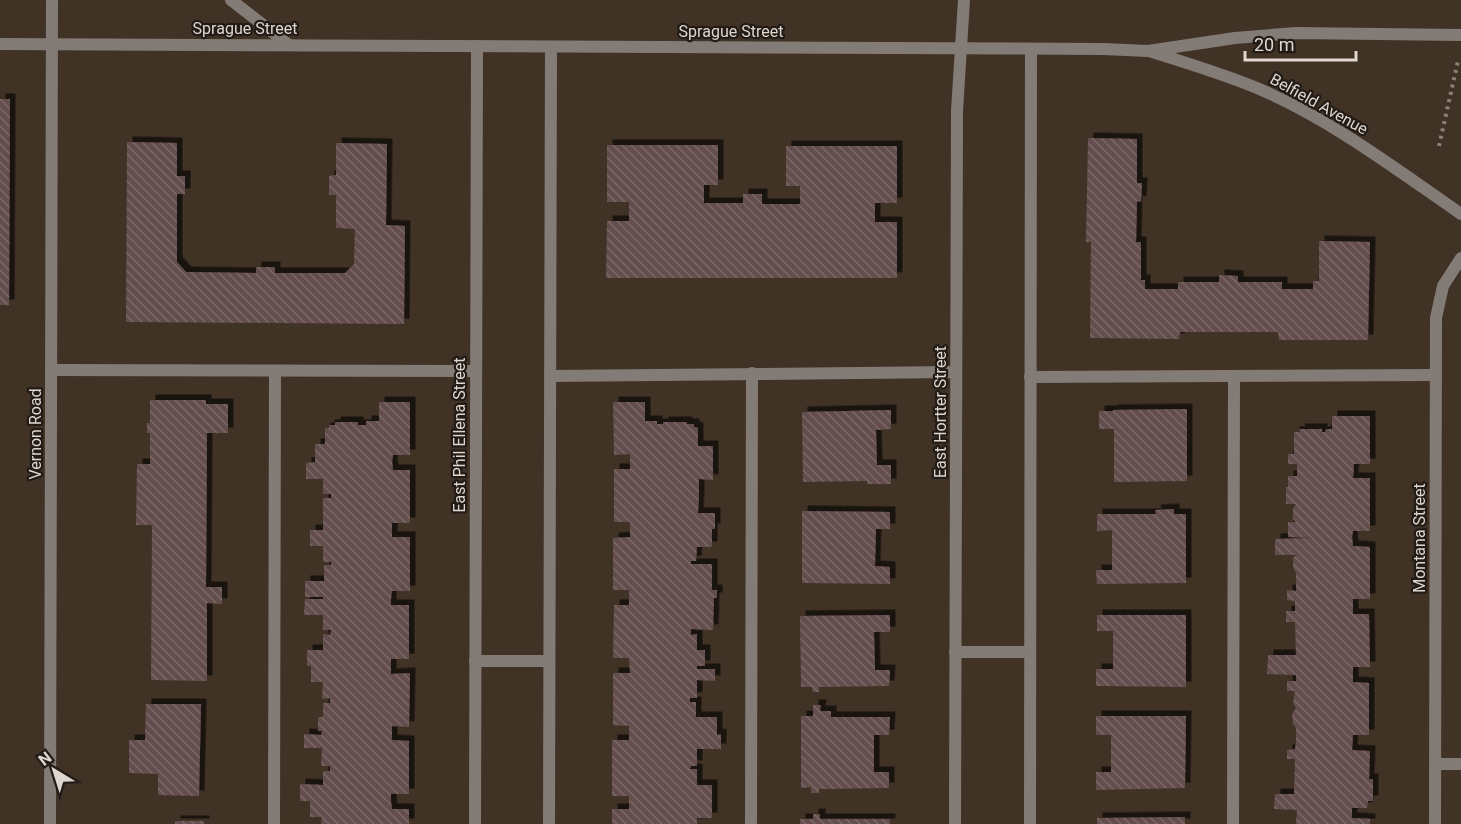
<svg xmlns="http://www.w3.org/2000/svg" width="1461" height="824" viewBox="0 0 1461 824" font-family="Roboto,sans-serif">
<defs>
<pattern id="building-back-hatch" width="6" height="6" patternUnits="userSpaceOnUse" patternTransform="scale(1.5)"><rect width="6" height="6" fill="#634e4d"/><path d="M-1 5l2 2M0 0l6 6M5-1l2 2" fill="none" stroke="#796766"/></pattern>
<filter id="shadow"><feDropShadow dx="5.5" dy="-5.5" stdDeviation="0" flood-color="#0009"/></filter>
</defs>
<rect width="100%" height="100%" fill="#413226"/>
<g fill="url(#building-back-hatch)" filter="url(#shadow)">
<polygon points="0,99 10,99 9,305 0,305"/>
<polygon points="1088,138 1137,139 1137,183 1142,183 1141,202 1137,201 1136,242 1141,242 1141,280 1145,280 1145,289 1178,289 1178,282 1219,282 1219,275 1238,276 1238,282 1282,282 1282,289 1313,289 1313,281 1319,281 1319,241 1370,242 1368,340 1279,340 1278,332 1180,332 1179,339 1090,338 1091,242 1086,242"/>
<polygon points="127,142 177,143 177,176 185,176 185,194 177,194 177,262 186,272 256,273 256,267 275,267 275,273 345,273 354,264 355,229 336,228 336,195 329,195 329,176 336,175 336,143 387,144 386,225 405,226 404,324 126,322"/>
<polygon points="607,145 718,145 718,185 704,185 704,203 743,203 743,194 762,194 762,204 800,204 800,186 786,186 786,146 897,146 897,203 875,203 875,222 897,222 897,278 606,278 607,221 629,221 629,202 607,202"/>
<polygon points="150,400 206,400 206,404 228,404 228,433 207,433 206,587 222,587 222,604 207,603 207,681 151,680 152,525 136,525 137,464 150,464 150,433 147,433 147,423 150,423"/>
<polygon points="379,402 410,402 410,455 393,455 392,462 393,470 410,470 410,523 392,523 392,537 410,537 410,591 392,591 391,599 391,605 409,605 409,659 391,659 391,674 410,673 409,727 392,726 392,740 409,741 409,794 391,794 391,801 392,809 409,809 409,824 321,824 322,817 310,817 310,801 300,801 300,784 323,785 323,771 330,771 330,766 321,766 322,748 304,748 304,734 321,735 322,731 318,731 318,717 323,717 323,703 330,703 330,698 322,699 323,682 311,682 311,666 307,666 307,650 323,650 323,634 330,635 331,630 323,630 323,615 304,615 305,599 323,599 323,597 305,597 305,581 324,581 324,565 331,565 331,562 323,562 323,546 310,546 310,530 323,530 323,498 331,498 331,494 323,494 323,479 306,479 306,463 315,462 315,444 325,444 325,428 329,428 329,425 335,425 335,422 358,422 358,425 366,425 366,421 379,421"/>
<polygon points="613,402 645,402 645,421 657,421 657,424 663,424 663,422 687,422 687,424 694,424 694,427 698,428 698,446 713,446 713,480 699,479 699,495 698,513 715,513 715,529 712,529 712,547 697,547 696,561 691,561 691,564 712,564 712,590 717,590 717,598 714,598 713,630 691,629 691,635 697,634 697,650 705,650 705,666 697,666 697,669 715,669 715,681 697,680 697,698 690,698 690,702 696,702 696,717 717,717 717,735 721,734 721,749 697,749 697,766 691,766 690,769 697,769 697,785 712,785 712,818 697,818 697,824 612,824 612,809 629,809 629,796 612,796 612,740 629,740 629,726 613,725 613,673 630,673 629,658 613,658 614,605 629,605 629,590 613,590 613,538 630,537 630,522 614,522 614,469 630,469 630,454 614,455"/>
<polygon points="1187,409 1187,481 1114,482 1114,429 1099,429 1099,411 1113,411 1113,410"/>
<polygon points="891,410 891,429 876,430 877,465 891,465 891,484 867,484 867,481 803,482 802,412"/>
<polygon points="1332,416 1370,416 1370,464 1354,464 1353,478 1370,478 1370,531 1353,531 1352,537 1353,546 1370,547 1370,599 1353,599 1353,614 1369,614 1370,667 1353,667 1353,682 1369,683 1369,735 1353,735 1352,750 1370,751 1369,779 1373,779 1373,801 1368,801 1367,808 1352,808 1352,818 1370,819 1370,824 1296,824 1297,810 1274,809 1275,794 1294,794 1295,759 1287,759 1287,750 1295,749 1296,741 1296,728 1293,724 1292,714 1296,708 1293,703 1295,691 1287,691 1287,681 1296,681 1296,675 1267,674 1268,655 1296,655 1295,622 1286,622 1286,611 1295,611 1295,601 1287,600 1287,590 1296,591 1296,573 1293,567 1293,558 1296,555 1275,555 1275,539 1314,538 1288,537 1288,522 1296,522 1293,519 1293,509 1296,504 1286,504 1286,487 1288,487 1288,476 1297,476 1297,464 1288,464 1288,454 1294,454 1294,432 1300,432 1299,429 1322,429 1322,432 1325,432 1326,429 1332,429"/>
<polygon points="1174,509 1174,514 1186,514 1186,583 1097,584 1096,570 1112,570 1112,530 1097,531 1097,514 1156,514 1155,510"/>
<polygon points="802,511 890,512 890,529 876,529 875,566 890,567 890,584 802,583"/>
<polygon points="890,615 890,632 874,632 875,670 890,670 889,686 819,687 819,692 813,692 812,687 801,687 800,616"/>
<polygon points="1097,615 1186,615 1186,687 1096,686 1096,669 1113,669 1113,631 1097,631"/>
<polygon points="146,704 201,704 199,796 158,795 158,774 129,773 129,740 145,740"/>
<polygon points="813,705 821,705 820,711 831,711 831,717 890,717 889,735 874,735 874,772 889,772 889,788 819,789 819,793 811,793 811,787 801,788 801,716 813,716"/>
<polygon points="1096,716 1186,716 1185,788 1096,790 1096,772 1111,772 1111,735 1096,735"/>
<polygon points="813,814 820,814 820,819 890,819 890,824 800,824 800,819 813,819"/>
<polygon points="1185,817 1185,824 1097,824 1097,818"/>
<rect x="175" y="821" width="29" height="3"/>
</g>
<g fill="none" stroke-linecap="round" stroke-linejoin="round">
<polyline stroke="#8d8177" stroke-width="4" stroke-dasharray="3 4.5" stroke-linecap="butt" points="1439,146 1458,61"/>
<g stroke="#837c76" stroke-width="12">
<polyline points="51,370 476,371"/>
<polyline points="550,376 956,372"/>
<polyline points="1030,377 1436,375"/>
<polyline points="955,652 1030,652"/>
<polyline points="475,661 549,661"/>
<polyline points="1436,764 1461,764"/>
<polyline points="274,824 275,371"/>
<polyline points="751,824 752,373"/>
<polyline points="1233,824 1234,376"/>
</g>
<g stroke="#837c76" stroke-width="12">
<polyline points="231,0 289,45"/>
<polyline points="0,44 1104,49 1148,51 1235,38 1296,33 1461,35"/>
<path d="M1152 52C1187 63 1223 74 1257 88 1330 119 1396 169 1461 214"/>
<polyline points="50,824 52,0"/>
<polyline points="475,824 477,46"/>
<polyline points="549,824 551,47"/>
<polyline points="955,824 957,111 964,0"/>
<polyline points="1030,824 1031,49"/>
<polyline points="1435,824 1436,318 1443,286 1461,258"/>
</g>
</g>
<g text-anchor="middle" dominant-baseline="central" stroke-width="4.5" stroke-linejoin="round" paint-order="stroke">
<g font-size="16" fill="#dfd6cf" stroke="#221b16">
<text x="245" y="28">Sprague Street</text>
<text x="731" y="31">Sprague Street</text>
<text transform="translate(1319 104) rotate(29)">Belfield Avenue</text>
<text transform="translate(940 412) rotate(-90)">East Hortter Street</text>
<text transform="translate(35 434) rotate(-90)">Vernon Road</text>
<text transform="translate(459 435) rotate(-90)">East Phil Ellena Street</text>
<text transform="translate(1419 538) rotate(-90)">Montana Street</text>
</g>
</g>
<g transform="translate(54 770) rotate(322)" stroke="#221b16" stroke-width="4.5" paint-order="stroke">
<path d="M0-4.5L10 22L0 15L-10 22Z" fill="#dfd6cf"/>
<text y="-9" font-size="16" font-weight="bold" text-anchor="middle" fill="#dfd6cf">N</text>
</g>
<path d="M1245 51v9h111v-9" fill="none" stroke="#dfd6cf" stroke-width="3"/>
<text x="1254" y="51" font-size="18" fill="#dfd6cf" stroke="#221b16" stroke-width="4.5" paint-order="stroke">20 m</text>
</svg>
